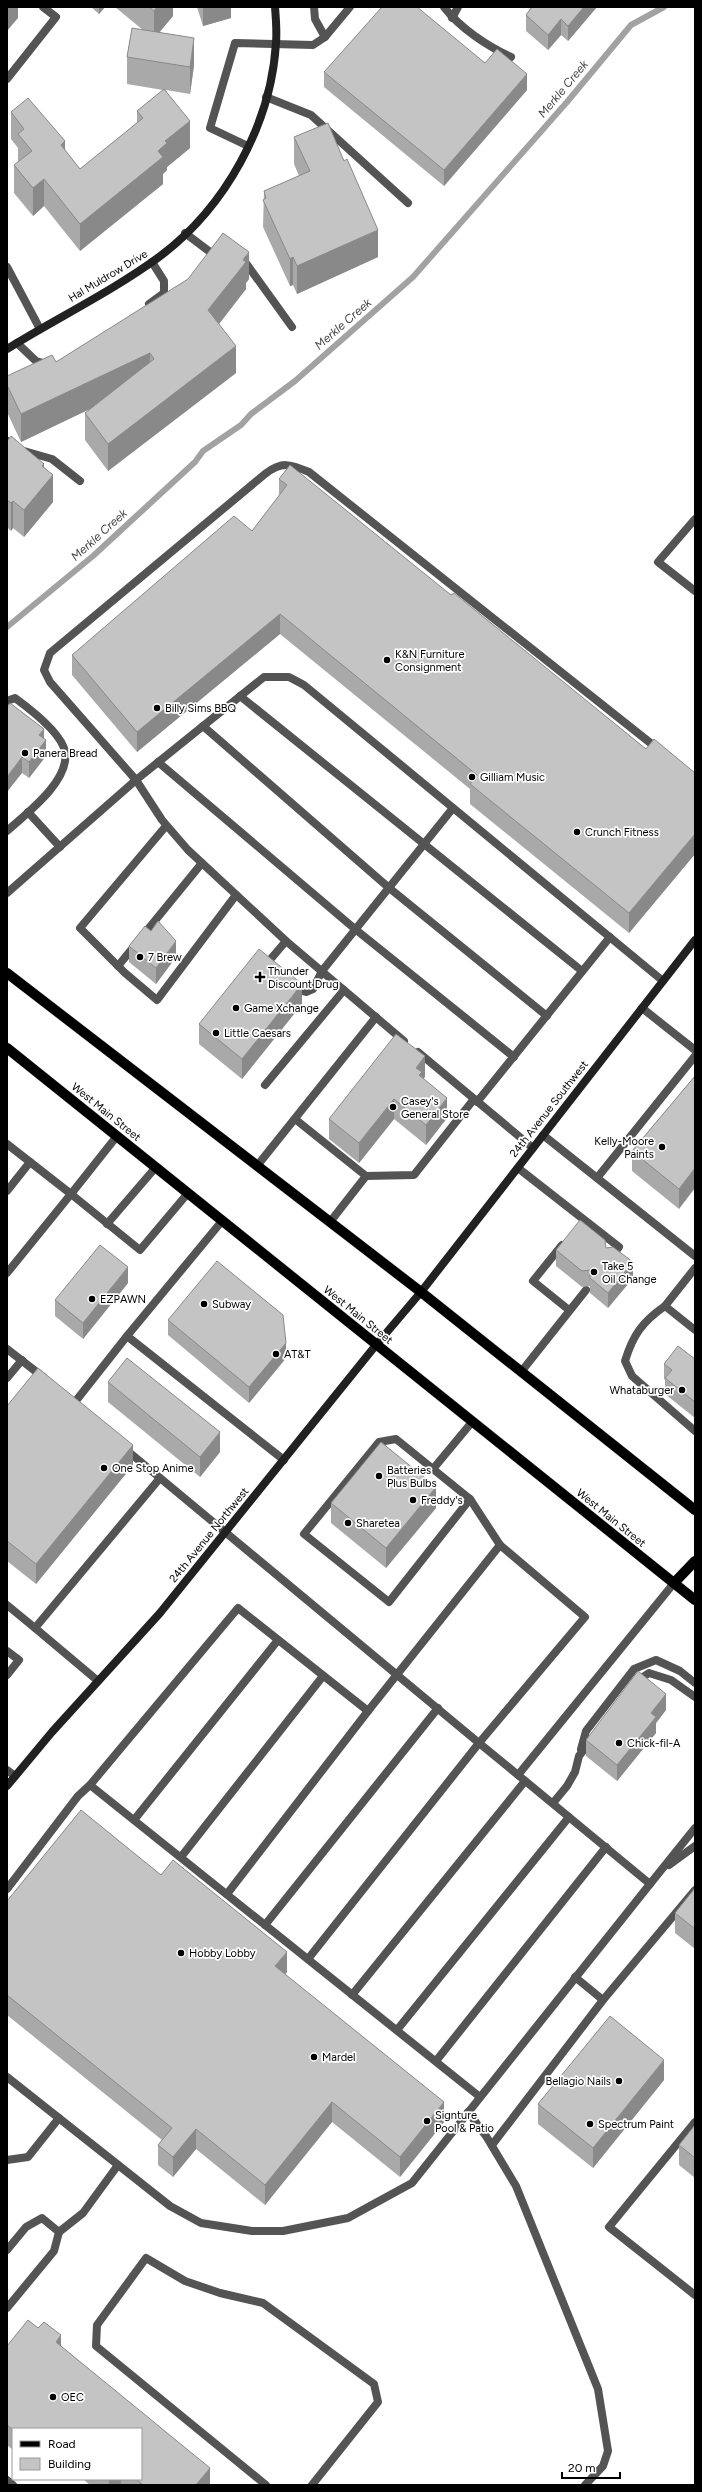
<svg xmlns="http://www.w3.org/2000/svg" width="702" height="2492" viewBox="0 0 702 2492" font-family="Figtree,sans-serif">
<rect width="100%" height="100%" fill="#fff"/>
<g fill="none" stroke-linecap="round" stroke-linejoin="round">
<polyline stroke="#a2a2a2" stroke-width="6" points="7,627 93,556 195,462 203,451 241,425 251,414 295,381 413,277 567,102 631,25 664,7"/>
<defs>
<g id="primary">
<polyline points="7,973 421,1292 695,1510"/>
<polyline points="7,1048 695,1600"/>
<polyline points="674,1583 695,1561"/>
</g>
</defs>
<use href="#primary" stroke="#dbdbdb" stroke-width="11"/>
<g stroke="#545454" stroke-width="8">
<polyline points="314,7 315,19 325,37"/>
<path d="M444 7C460 28 487 46 511 57"/>
<polyline points="452,18 458,7"/>
<polyline points="7,79 56,17 43,7"/>
<polyline points="266,97 311,115 408,203"/>
<polyline points="248,146 210,128 235,43 313,45 325,37 350,7"/>
<polyline points="185,233 214,255 217,253"/>
<polyline points="243,259 292,327"/>
<polyline points="149,304 164,293 164,281 152,262"/>
<polyline points="17,343 36,361 47,364"/>
<polyline points="7,441 10,447 52,459 80,481"/>
<polyline points="240,696 582,971"/>
<path d="M7 701 15 698C30 709 62 733 65 752 70 781 26 814 7 831"/>
<polyline points="203,726 388,887 547,1016"/>
<polyline points="158,762 355,929 514,1057"/>
<polyline points="28,812 60,847"/>
<polyline points="166,826 80,928 125,973 157,1000 236,895"/>
<polyline points="7,893 136,780 264,677 289,677 304,685 663,981"/>
<polyline points="118,966 202,863"/>
<polyline points="272,967 269,961 286,941"/>
<polyline points="292,988 306,992 313,989 322,971 453,808"/>
<polyline points="642,1008 695,1050"/>
<path d="M404 1041 286 941 188 850 162 820 136 780 50 682 44 670 50 653 265 474C282 461 290 464 309 472L658 749"/>
<polyline points="418,1052 533,1148"/>
<polyline points="265,1085 344,990"/>
<polyline points="477,1102 610,937"/>
<polyline points="295,1119 366,1176 330,1222"/>
<polyline points="543,1135 695,1256"/>
<polyline points="117,1136 71,1194 140,1250 188,1193"/>
<polyline points="7,1144 71,1194 7,1273"/>
<polyline points="257,1166 376,1017"/>
<polyline points="518,1168 619,1247 611,1257"/>
<polyline points="366,1176 414,1175 474,1099"/>
<polyline points="597,1178 695,1056"/>
<polyline points="7,1191 30,1162"/>
<polyline points="222,1221 127,1336 284,1460"/>
<polyline points="107,1224 156,1167"/>
<polyline points="562,1245 533,1281 569,1310"/>
<polyline points="695,1268 665,1306 695,1330"/>
<path d="M665 1306C642 1322 633 1335 625 1361L632 1376 695 1431"/>
<polyline points="7,1349 43,1377"/>
<polyline points="521,1372 586,1290"/>
<polyline points="7,1378 22,1360"/>
<polyline points="80,1409 75,1402 127,1336"/>
<polyline points="124,1448 479,1743 585,1617 500,1545 470,1499"/>
<polyline points="433,1469 470,1499 389,1602 304,1534 379,1442 396,1439 433,1469 472,1422"/>
<polyline points="7,1605 35,1628"/>
<polyline points="7,1651 19,1660 7,1675"/>
<polyline points="98,1681 35,1628 160,1478"/>
<polyline points="635,1682 649,1673 671,1680 695,1697"/>
<polyline points="581,1749 586,1731 634,1669 656,1660 680,1671 695,1683"/>
<polyline points="7,1770 15,1776"/>
<polyline points="90,1785 480,2097"/>
<polyline points="553,1803 567,1786 575,1772 579,1756 592,1739"/>
<polyline points="134,1820 278,1640"/>
<polyline points="181,1857 323,1676"/>
<polyline points="669,1865 695,1846"/>
<polyline points="650,1884 695,1828"/>
<polyline points="7,1889 78,1796 90,1785 238,1608 368,1711 500,1545"/>
<polyline points="227,1894 368,1711"/>
<polyline points="265,1925 438,1708"/>
<polyline points="308,1959 479,1743 518,1775"/>
<polyline points="575,1977 603,2000"/>
<polyline points="352,1995 525,1781"/>
<polyline points="397,2030 569,1817"/>
<polyline points="436,2061 606,1847"/>
<polyline points="7,2077 170,2206 201,2223 252,2231 283,2231 348,2218 412,2183 650,1884 518,1775 674,1583"/>
<polyline points="468,2112 486,2136 516,2186 598,2389 608,2451 603,2466 585,2485"/>
<polyline points="695,2122 609,2227 695,2295"/>
<polyline points="492,2145 603,2000 695,1890"/>
<polyline points="7,2160 28,2157 59,2118"/>
<polyline points="59,2232 83,2213 118,2165"/>
<polyline points="7,2250 26,2227 42,2218 59,2232 54,2251 7,2308"/>
<polyline points="7,2480 13,2485"/>
<polyline points="266,2485 96,2346 97,2325 146,2258 185,2281 220,2293 263,2303 374,2384 378,2402 312,2485"/>
</g>
<g stroke="#545454" stroke-width="8">
<polyline points="7,267 40,329"/>
<polyline points="695,519 658,562 695,591"/>
</g>
<g stroke="#212121" stroke-width="8">
<path d="M7 349C57 318 111 292 159 257 225 208 271 125 276 43 277 31 276 19 275 7"/>
<polyline points="7,1786 52,1732 160,1613 376,1345 421,1292 695,940"/>
</g>
<use href="#primary" stroke="#000" stroke-width="10"/>
</g>
<g fill="#a9a9a9">
<polygon points="91,7 105,7 99,14"/>
<polygon points="115,7 173,7 173,16 159,32 194,65 190,94 166,90 190,148 167,167 167,170 163,174 163,184 80,251 44,206 33,216 14,193 14,165 19,162 18,161 18,148 11,139 11,112 65,150 80,169 137,123 137,111 163,90 127,84 127,57 143,30"/>
<polygon points="197,7 231,7 231,18 203,26"/>
<polygon points="532,7 597,7 568,41 561,35 548,50 526,31 526,15"/>
<polygon points="324,72 527,90 444,186 324,87"/>
<polygon points="294,137 378,257 297,294 293,285 290,286 263,227 264,191 299,176 294,164"/>
<polygon points="249,279 246,283 246,289 219,324 236,373 108,471 85,440 85,413 90,409 21,442 7,412 7,376 56,362"/>
<polygon points="7,441 44,467 53,502 24,537 13,528 11,531 7,527"/>
<polygon points="279,479 451,595 646,749 695,773 695,854 629,933 470,804 470,789 280,634 137,752 72,675 72,655 252,531 279,496"/>
<polygon points="7,707 44,739 46,756 29,778 22,773"/>
<polygon points="129,946 176,957 156,984 129,962"/>
<polygon points="302,1004 242,1079 199,1044 199,1024"/>
<polygon points="695,1076 679,1209 632,1171 632,1151"/>
<polygon points="425,1077 423,1079 447,1118 426,1145 394,1119 359,1163 329,1139 329,1119"/>
<polygon points="606,1248 633,1278 608,1308 590,1293 590,1286 582,1287 556,1266 556,1250"/>
<polygon points="128,1283 83,1339 55,1316 55,1300"/>
<polygon points="168,1320 286,1358 249,1403 168,1335"/>
<polygon points="695,1359 695,1418 665,1394 665,1380 664,1379 664,1364"/>
<polygon points="108,1382 220,1452 200,1477 108,1402"/>
<polygon points="7,1406 133,1465 36,1584 7,1561"/>
<polygon points="331,1503 436,1508 386,1568 331,1523"/>
<polygon points="666,1710 656,1723 656,1733 617,1781 586,1756 586,1740"/>
<polygon points="161,1875 287,1972 284,1974 444,2122 400,2177 332,2122 265,2205 196,2149 173,2177 158,2165 158,2145 162,2140 7,2015 7,1901"/>
<polygon points="695,1888 695,1949 675,1933 675,1913"/>
<polygon points="664,2080 593,2168 538,2124 538,2104"/>
<polygon points="695,2125 695,2178 679,2165 679,2145"/>
<polygon points="7,2346 61,2346 210,2485 90,2485 83,2479 141,2479 141,2429 13,2429 13,2450 7,2445"/>
</g>
<g fill="#898989">
<polygon points="7,7 18,7 18,18 7,31"/>
<polygon points="99,7 105,7 99,14"/>
<polygon points="157,7 173,7 173,16 154,39 154,11"/>
<polygon points="203,7 231,7 231,18 203,26"/>
<polygon points="584,7 597,7 568,41 568,26"/>
<polygon points="561,19 561,35 548,50 548,35"/>
<polygon points="194,38 194,65 190,94 190,67"/>
<polygon points="527,74 527,90 444,186 444,170"/>
<polygon points="190,121 190,148 167,167 167,170 163,174 163,184 80,251 80,224 158,151 165,141"/>
<polygon points="65,141 65,169 61,145"/>
<polygon points="44,179 44,206 33,216 33,188"/>
<polygon points="378,230 378,257 297,294 297,266"/>
<polygon points="249,252 249,279 246,283 246,289 208,338 208,310"/>
<polygon points="293,257 293,285 290,286 290,259"/>
<polygon points="236,346 236,373 108,471 108,444"/>
<polygon points="150,353 150,380 21,442 21,414"/>
<polygon points="44,464 44,485 53,475 53,502 24,537 24,510 42,466"/>
<polygon points="13,501 13,528 11,531 11,503"/>
<polygon points="280,614 280,634 137,752 137,732"/>
<polygon points="44,729 44,743 46,740 46,756 29,778 29,762 39,735"/>
<polygon points="22,757 22,773 7,792 7,777"/>
<polygon points="695,834 695,854 629,933 629,913"/>
<polygon points="176,941 176,957 156,984 156,968"/>
<polygon points="302,984 302,1004 242,1079 242,1059"/>
<polygon points="425,1056 425,1077 419,1084 416,1068"/>
<polygon points="447,1098 447,1118 426,1145 426,1125"/>
<polygon points="394,1099 394,1119 359,1163 359,1143"/>
<polygon points="695,1168 695,1188 679,1209 679,1189"/>
<polygon points="633,1262 633,1278 608,1308 608,1293"/>
<polygon points="128,1267 128,1283 83,1339 83,1323"/>
<polygon points="286,1343 286,1358 249,1403 249,1387"/>
<polygon points="220,1432 220,1452 200,1477 200,1457"/>
<polygon points="133,1445 133,1465 36,1584 36,1564"/>
<polygon points="436,1487 436,1508 386,1568 386,1548"/>
<polygon points="666,1694 666,1710 656,1723 656,1733 617,1781 617,1765 651,1713"/>
<polygon points="287,1952 287,1972 275,1986 275,1966"/>
<polygon points="664,2060 664,2080 593,2168 593,2148"/>
<polygon points="332,2102 332,2122 265,2205 265,2185"/>
<polygon points="444,2102 444,2122 400,2177 400,2157"/>
<polygon points="196,2129 196,2149 173,2177 173,2157"/>
<polygon points="61,2335 61,2355 56,2342"/>
<polygon points="210,2468 210,2485 196,2485"/>
<polygon points="110,2479 121,2479 121,2485 109,2485 109,2480"/>
</g>
<g fill="#c4c4c4" stroke="#898989">
<polygon points="149,7 157,7 154,11"/>
<polygon points="382,7 417,7 485,63 497,49 527,74 444,170 324,72"/>
<polygon points="532,7 584,7 568,26 561,19 548,35 526,15"/>
<polygon points="132,28 194,38 190,67 127,57"/>
<polygon points="164,89 190,121 165,141 167,143 158,151 163,157 80,224 44,179 33,188 14,165 32,151 18,134 24,129 11,112 28,98 65,141 61,145 80,169 143,118 137,111"/>
<polygon points="328,123 344,161 347,159 378,230 297,266 293,257 290,259 263,200 266,198 264,191 310,171 294,137"/>
<polygon points="223,233 249,252 243,260 246,262 208,310 236,346 108,444 85,413 154,359 150,353 21,414 7,385 7,376 52,355 56,362 188,279"/>
<polygon points="11,436 44,464 42,466 53,475 24,510 13,501 11,503 7,500 7,441"/>
<polygon points="290,465 451,595 454,593 646,749 654,739 695,773 695,834 629,913 470,784 477,775 280,614 137,732 72,655 234,516 252,531 287,485 279,479"/>
<polygon points="10,703 44,729 39,735 46,740 29,762 22,757 7,777 7,707"/>
<polygon points="158,921 176,941 156,968 129,946 145,926 151,931"/>
<polygon points="259,949 302,984 242,1059 199,1024"/>
<polygon points="396,1034 425,1056 416,1068 422,1072 419,1075 447,1098 426,1125 394,1099 359,1143 329,1119"/>
<polygon points="695,1076 695,1168 679,1189 632,1151"/>
<polygon points="580,1220 605,1240 606,1248 613,1247 633,1262 608,1293 590,1278 590,1270 582,1271 556,1250"/>
<polygon points="100,1245 128,1267 83,1323 55,1300"/>
<polygon points="217,1261 283,1315 286,1343 249,1387 168,1320"/>
<polygon points="678,1346 695,1359 695,1402 665,1378 672,1370 664,1364"/>
<polygon points="127,1358 220,1432 200,1457 108,1382"/>
<polygon points="38,1368 133,1445 36,1564 7,1541 7,1406"/>
<polygon points="381,1442 436,1487 386,1548 331,1503"/>
<polygon points="638,1671 666,1694 651,1713 656,1717 617,1765 586,1740"/>
<polygon points="81,1810 161,1875 173,1860 287,1952 275,1966 444,2102 400,2157 332,2102 265,2185 196,2129 173,2157 158,2145 172,2128 7,1995 7,1901"/>
<polygon points="695,1888 695,1929 675,1913"/>
<polygon points="610,2016 664,2060 593,2148 538,2104"/>
<polygon points="695,2125 695,2158 679,2145"/>
<polygon points="28,2320 38,2328 44,2322 61,2335 56,2342 210,2468 196,2485 143,2485 136,2479 141,2479 141,2429 13,2429 13,2430 7,2425 7,2346"/>
</g>
<g fill="#000" stroke="#fff" stroke-width="1.5">
<circle cx="387" cy="660" r="4"/>
<circle cx="157" cy="708" r="4"/>
<circle cx="25" cy="753" r="4"/>
<circle cx="472" cy="777" r="4"/>
<circle cx="577" cy="832" r="4"/>
<circle cx="140" cy="957" r="4"/>
<path d="M258 971h4v4h4v4h-4v4h-4v-4h-4v-4h4z"/>
<circle cx="236" cy="1008" r="4"/>
<circle cx="216" cy="1033" r="4"/>
<circle cx="393" cy="1107" r="4"/>
<circle cx="662" cy="1147" r="4"/>
<circle cx="594" cy="1272" r="4"/>
<circle cx="92" cy="1299" r="4"/>
<circle cx="204" cy="1304" r="4"/>
<circle cx="276" cy="1354" r="4"/>
<circle cx="682" cy="1390" r="4"/>
<circle cx="104" cy="1468" r="4"/>
<circle cx="379" cy="1476" r="4"/>
<circle cx="413" cy="1500" r="4"/>
<circle cx="348" cy="1523" r="4"/>
<circle cx="619" cy="1743" r="4"/>
<circle cx="181" cy="1953" r="4"/>
<circle cx="314" cy="2057" r="4"/>
<circle cx="619" cy="2081" r="4"/>
<circle cx="427" cy="2121" r="4"/>
<circle cx="590" cy="2124" r="4"/>
<circle cx="53" cy="2397" r="4"/>
</g>
<g text-anchor="middle" dominant-baseline="central" stroke-width="3.5" stroke-linejoin="round" paint-order="stroke">
<g font-size="11" fill="#000" stroke="#fff">
<text transform="translate(108 276) rotate(-31)">Hal Muldrow Drive</text>
<text transform="translate(549 1109) rotate(-52)">24th Avenue Southwest</text>
<text transform="translate(106 1112) rotate(39)">West Main Street</text>
<text transform="translate(358 1315) rotate(39)">West Main Street</text>
<text transform="translate(611 1518) rotate(39)">West Main Street</text>
<text transform="translate(209 1535) rotate(-51)">24th Avenue Northwest</text>
</g>
<g font-size="11" fill="#000" stroke="#fff" text-anchor="start">
<text x="395" y="654">K&amp;N Furniture<tspan x="395" dy="13">Consignment</tspan></text>
<text x="165" y="708">Billy Sims BBQ</text>
<text x="33" y="753">Panera Bread</text>
<text x="480" y="777">Gilliam Music</text>
<text x="585" y="832">Crunch Fitness</text>
<text x="148" y="957">7 Brew</text>
<text x="268" y="971">Thunder<tspan x="268" dy="13">Discount Drug</tspan></text>
<text x="244" y="1008">Game Xchange</text>
<text x="224" y="1033">Little Caesars</text>
<text x="401" y="1101">Casey's<tspan x="401" dy="13">General Store</tspan></text>
<text x="654" y="1141" text-anchor="end">Kelly-Moore<tspan x="654" dy="13">Paints</tspan></text>
<text x="602" y="1266">Take 5<tspan x="602" dy="13">Oil Change</tspan></text>
<text x="100" y="1299">EZPAWN</text>
<text x="212" y="1304">Subway</text>
<text x="284" y="1354">AT&amp;T</text>
<text x="674" y="1390" text-anchor="end">Whataburger</text>
<text x="112" y="1468">One Stop Anime</text>
<text x="387" y="1470">Batteries<tspan x="387" dy="13">Plus Bulbs</tspan></text>
<text x="421" y="1500">Freddy's</text>
<text x="356" y="1523">Sharetea</text>
<text x="627" y="1743">Chick-fil-A</text>
<text x="189" y="1953">Hobby Lobby</text>
<text x="322" y="2057">Mardel</text>
<text x="611" y="2081" text-anchor="end">Bellagio Nails</text>
<text x="435" y="2115">Signture<tspan x="435" dy="13">Pool &amp; Patio</tspan></text>
<text x="598" y="2124">Spectrum Paint</text>
<text x="61" y="2397">OEC</text>
</g>
<g font-size="12" font-style="italic" fill="#434343" stroke="#fff">
<text transform="translate(563 89) rotate(-50)">Merkle Creek</text>
<text transform="translate(343 324) rotate(-41)">Merkle Creek</text>
<text transform="translate(99 535) rotate(-42)">Merkle Creek</text>
</g>
</g>
<rect width="702" height="2492" fill="none" stroke="#000000" stroke-width="16"/>
<rect x="12" y="2428" width="130" height="52" fill="#ffffff" stroke="#999999"/>
<rect x="20" y="2441" width="20" height="6" fill="#000000" stroke="#999999"/>
<text x="48" y="2448" font-size="12" fill="#000000">Road</text>
<rect x="20" y="2458" width="20" height="12" fill="#c4c4c4" stroke="#999999"/>
<text x="48" y="2468" font-size="12" fill="#000000">Building</text>
<path d="M562 2472v6h58v-6" fill="none" stroke="#000000" stroke-width="2"/>
<text x="568" y="2472" font-size="12" fill="#000000" stroke="#ffffff" stroke-width="3" paint-order="stroke">20 m</text>
</svg>
